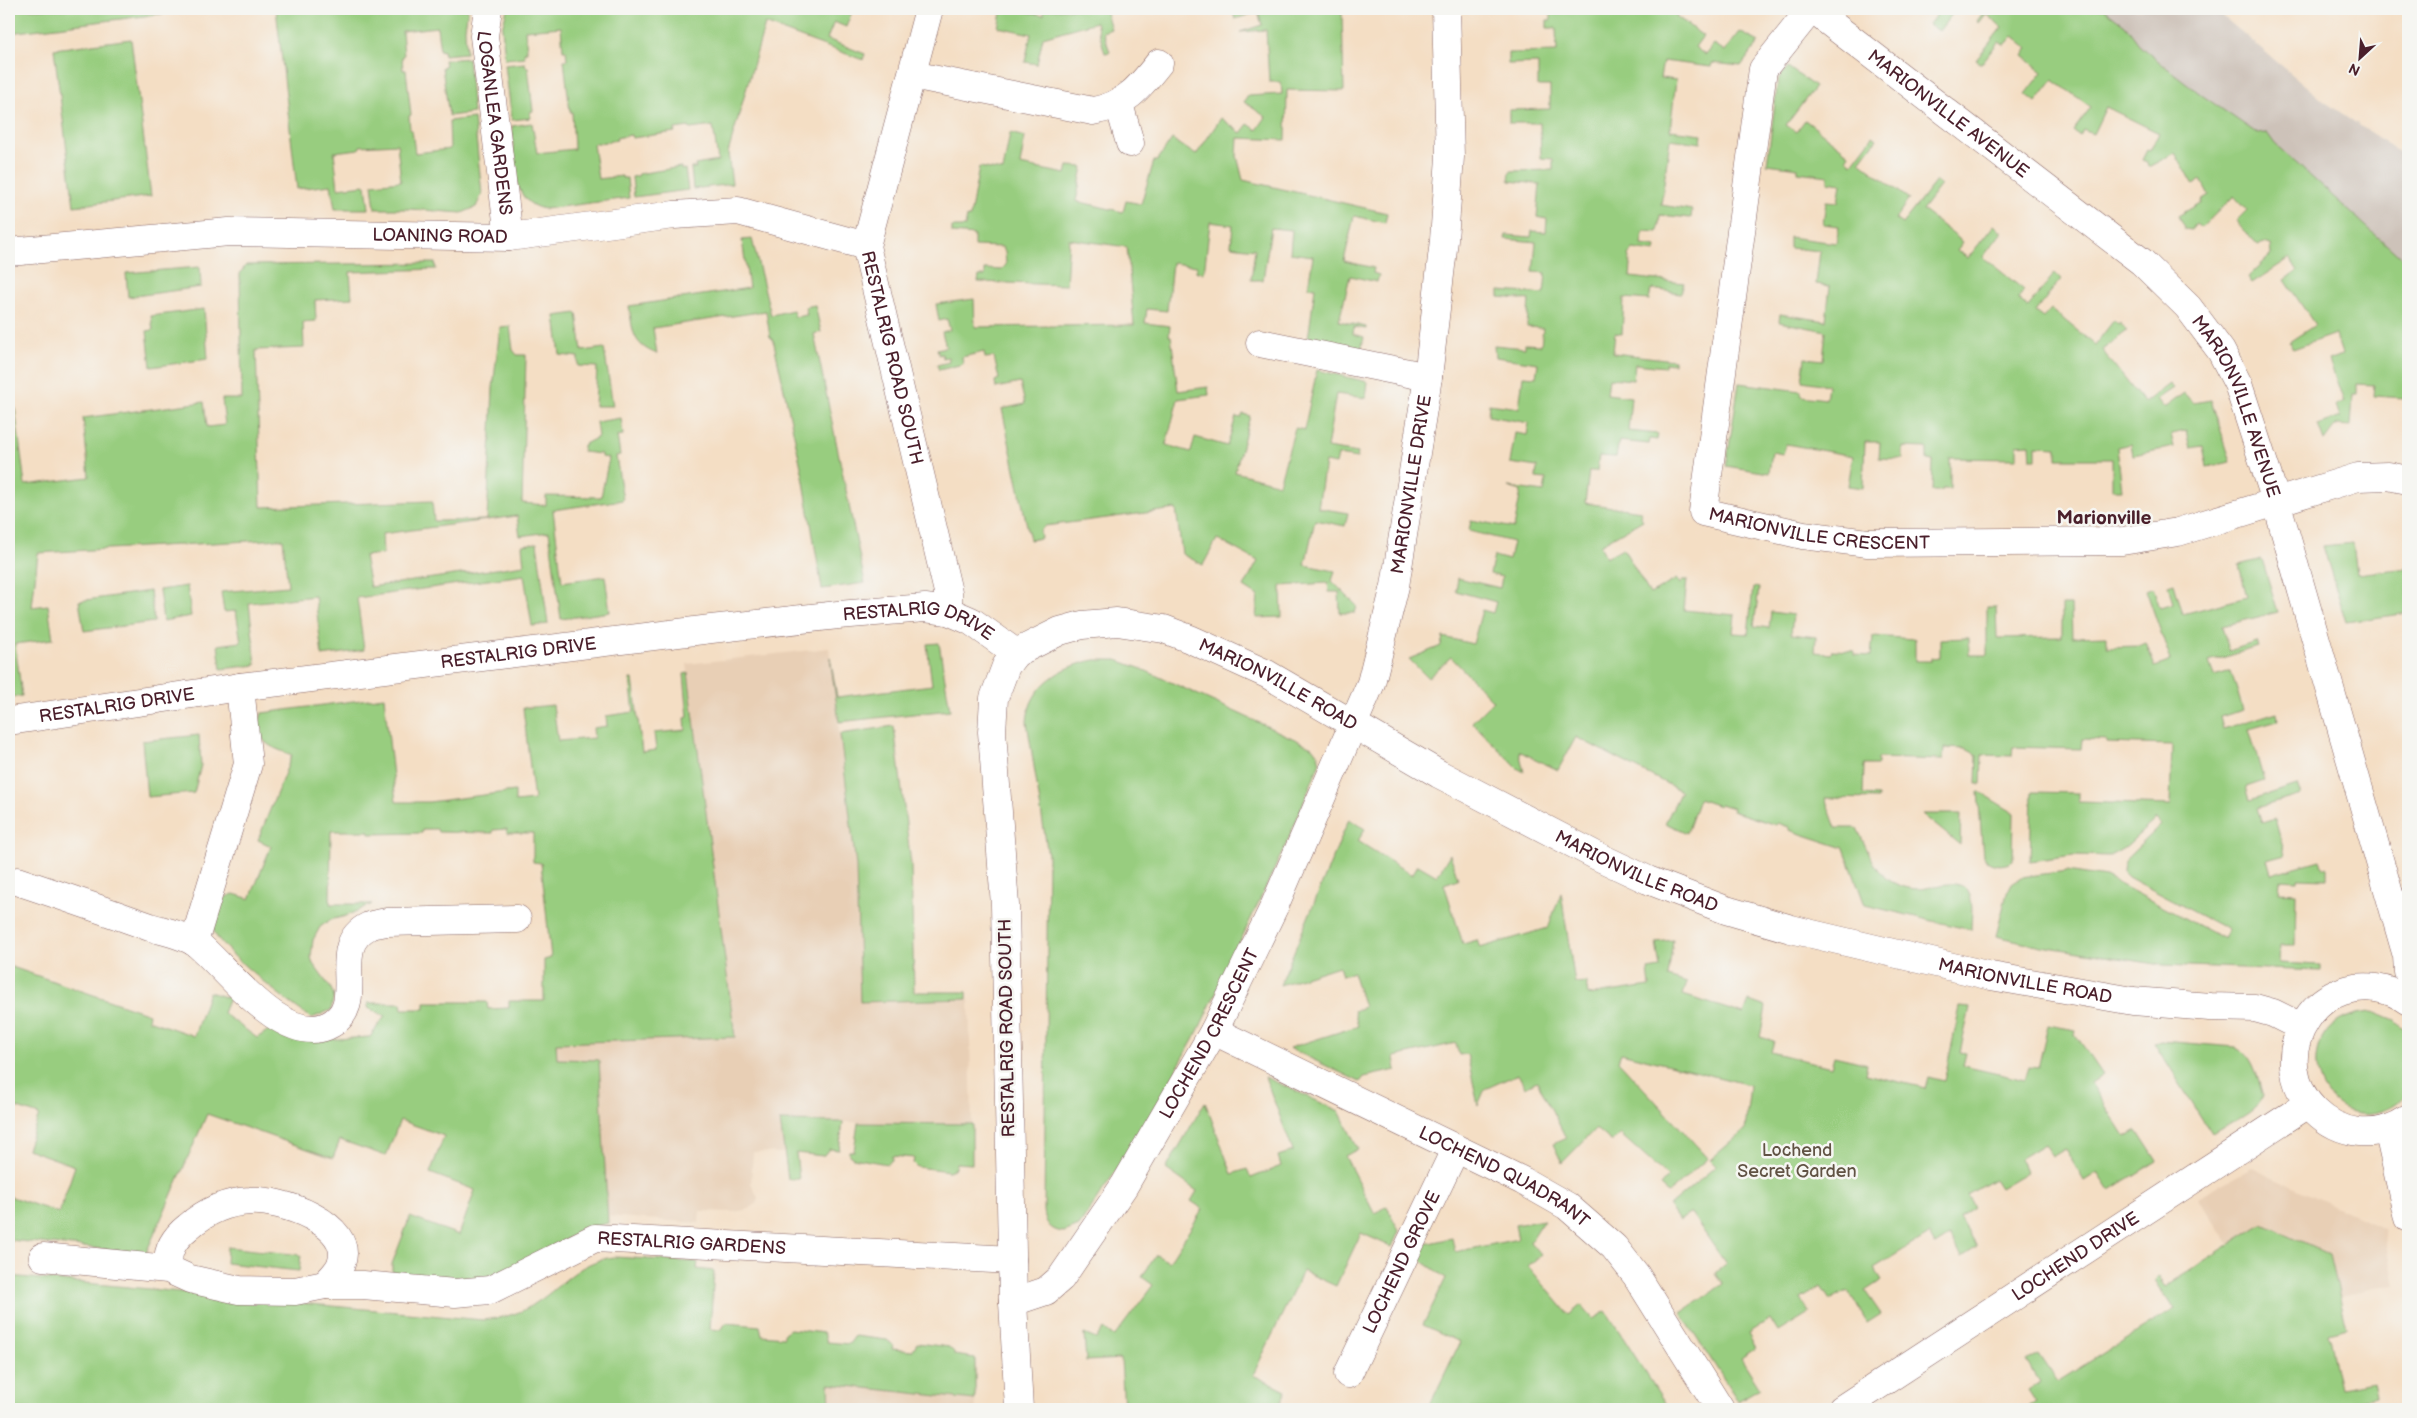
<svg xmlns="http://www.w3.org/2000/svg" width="2417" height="1418" viewBox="0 0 2417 1418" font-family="'Balsamiq Sans',sans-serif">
<rect width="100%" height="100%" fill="#f6f6f2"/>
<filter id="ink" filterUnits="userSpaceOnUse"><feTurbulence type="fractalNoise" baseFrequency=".02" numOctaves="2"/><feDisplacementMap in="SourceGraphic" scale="10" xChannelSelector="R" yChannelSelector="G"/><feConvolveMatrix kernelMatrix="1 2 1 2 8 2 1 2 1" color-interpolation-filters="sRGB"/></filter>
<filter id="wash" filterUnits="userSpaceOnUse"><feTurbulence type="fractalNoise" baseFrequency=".0096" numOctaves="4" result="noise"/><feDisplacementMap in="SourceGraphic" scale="20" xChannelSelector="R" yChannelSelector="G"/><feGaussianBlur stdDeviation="1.12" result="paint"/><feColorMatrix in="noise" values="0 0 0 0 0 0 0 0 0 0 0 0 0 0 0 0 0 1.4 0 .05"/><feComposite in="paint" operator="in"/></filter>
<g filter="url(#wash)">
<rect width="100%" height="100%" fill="#f4dec4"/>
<g fill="#e8cfb5">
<polygon points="829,648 856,866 860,1001 969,999 972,1124 781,1121 785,1153 753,1152 751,1183 758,1198 756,1204 749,1209 734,1212 700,1211 699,1223 607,1216 599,1060 556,1059 551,958 531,779 699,761 687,664"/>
<polygon points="2252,1168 2384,1229 2395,1286 2373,1288 2292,1311 2247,1293 2230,1246 2197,1197"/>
<polygon points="829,1384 975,1400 976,1409 830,1409"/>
</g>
<polygon fill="#cdc2b9" points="2104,9 2214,9 2325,102 2408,158 2408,264 2275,144 2267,133 2258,134 2203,96 2141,47 2125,25"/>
<g fill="#98cd7f" stroke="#717655">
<polygon points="9,9 200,9 9,33"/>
<polygon points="276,9 429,9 432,11 434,9 468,9 465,28 466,53 444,55 443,50 440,51 437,27 402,31 404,56 402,57 403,70 406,70 411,115 409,116 410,130 412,130 415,153 450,149 449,121 474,118 482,194 476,207 462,213 409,209 375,209 372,184 401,181 397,144 360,146 359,149 334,152 338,188 366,185 369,209 335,209 331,185 297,189"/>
<path d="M507 9H853L846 27 834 22 827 39 865 54 863 60 765 24 728 153 732 184 693 189 691 168H696L695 165 718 161 713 126 690 129 689 127 675 129V132L632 138 631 135 616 138 617 140 593 144 598 179 622 176V178H627L629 198 545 209C508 204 515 154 512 126L532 123 537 153 574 149 572 112H570L564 60H567L566 50H563L561 27 525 30 527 52H524L525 57 505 59 502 28Z"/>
<polygon points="982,9 1010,9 1044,15 1044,9 1105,9 1111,29 1103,32 1110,52 1105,53 1096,22 1043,37 1037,64 1025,62 1031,34 998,27 1001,13"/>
<polygon points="1232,9 1345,9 1345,12 1342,13 1344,91 1287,90 1286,140 1238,138 1237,156 1243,180 1387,213 1385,223 1354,216 1344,261 1374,268 1373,273 1379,275 1377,282 1350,276 1339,321 1366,327 1366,329 1354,327 1353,334 1364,337 1361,351 1308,339 1315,288 1308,287 1313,256 1290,253 1292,230 1271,228 1263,280 1251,280 1255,249 1231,246 1233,225 1210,222 1204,273 1196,272 1197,266 1172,263 1167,311 1147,309 1145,323 1170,326 1169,336 1171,336 1178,391 1208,387 1209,395 1178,399 1166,445 1191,452 1195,437 1227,446 1236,417 1241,418 1243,414 1250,416 1235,472 1279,484 1295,428 1304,430 1317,370 1368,382 1366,398 1336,394 1327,448 1358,453 1357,458 1338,455 1336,464 1325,462 1318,508 1348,513 1345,526 1315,520 1305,565 1335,571 1332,581 1357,606 1355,613 1340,613 1339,592 1329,592 1328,583 1281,586 1282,617 1256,618 1258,596 1244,587 1258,561 1217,539 1203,565 1182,554 1176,509 1045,526 1040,531 1041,538 1030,540 1002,409 1025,404 1020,383 996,388 995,381 999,379 994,357 985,358 984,352 962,357 963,364 939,370 937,365 949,362 948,357 943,358 942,354 939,355 937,349 946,347 942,332 950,330 947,319 939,321 936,304 974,299 975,327 1134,325 1127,247 1069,239 1066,285 978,282 979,276 985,276 985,269 1001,270 1006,265 1005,252 1002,247 974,246 974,235 952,233 952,227 965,227 967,217 970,217 979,167 1003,171 1010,133 1025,137 1020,165 1066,174 1068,166 1083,167 1076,201 1123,212 1126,201 1141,204 1154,161 1157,161 1172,139 1196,155 1221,118 1241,133 1248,124 1257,130 1266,117 1244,102 1248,96 1282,94 1281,82 1269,82 1266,30 1240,32 1262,25 1258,12 1235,19"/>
<path d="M1551 9H1681L1676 16 1703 36 1695 47 1705 55 1714 44 1725 51 1740 32 1759 42 1741 66 1712 63 1711 67 1663 61 1660 78 1676 80 1670 130 1702 134 1701 143 1670 139 1661 205 1692 210 1691 218 1660 215 1658 232 1643 231 1642 245 1656 247 1655 252 1633 249 1628 255 1631 265 1630 277 1684 283 1681 293 1651 289 1649 300 1624 298 1622 334 1615 333 1613 353 1674 360V364L1665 363V367L1635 364 1633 380 1609 378 1607 394 1631 397 1628 431 1658 434 1657 440 1650 439 1649 444 1619 441 1616 457 1599 456 1597 471H1589L1585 503 1641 511 1640 516 1643 520 1600 545 1606 557 1623 548 1650 594 1677 579 1680 584 1682 580H1687L1684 610 1735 615 1733 633 1748 634 1753 587 1759 588 1754 626 1769 628 1771 612 1793 615 1791 634 1816 637 1815 652 1831 654 1832 650 1854 651V655L1871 656 1873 636 1915 639V661H1931V658L1940 657V639L1969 638V655H1987V607H1996L1997 638 2062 637V605H2071L2072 637 2107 636V647L2139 646 2146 643 2155 667 2171 661 2146 590 2153 587 2160 608 2173 604 2168 585 2174 583 2183 614 2247 597 2239 565 2262 559 2278 612 2222 626 2229 651 2256 642 2258 647 2209 662 2214 676 2231 671 2243 710 2220 717 2223 729 2277 712 2278 721 2249 729 2264 781 2246 787 2250 800 2297 785 2301 795 2257 808 2262 823 2275 819 2285 855 2267 860 2271 874 2320 860 2323 869 2327 868V879L2297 878V881L2280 880 2279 892 2296 893 2295 945H2280L2279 963 2320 965V971L2162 965 2041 946 1996 936 2007 893 2012 883 2021 877 2067 871 2106 877 2224 939 2228 930 2128 877 2123 872 2124 861 2161 825 2156 819 2124 848 2110 856 2074 855 2030 861 2032 792 2079 793V802L2170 805 2172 745 2106 743V740L2082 739 2081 749 2013 747 2012 756 1982 755 1981 784H1976L1977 755 1966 749 1944 748 1943 760 1878 758V765H1864L1863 795 1878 796V799L1825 798 1836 828H1857C1866 846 1873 868 1889 880 1897 885 1908 889 1918 889 1934 889 1966 872 1971 900 1973 909 1971 921 1971 930L1865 905 1844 848 1789 830V827L1777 823 1776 825 1732 811 1733 808 1720 804 1719 806 1699 799 1687 833 1665 823 1681 791 1576 737 1558 770 1519 751 1524 772 1517 768 1472 722 1493 701 1451 657 1428 678 1409 659 1441 646 1443 637 1473 644 1482 610 1493 613 1496 602 1456 591 1458 578 1500 588 1502 577 1490 574 1494 556 1509 560 1513 542 1469 531 1471 520 1514 528 1521 491 1508 487 1544 492 1546 479 1536 478 1537 467 1510 463 1515 433 1527 435 1529 423 1488 416 1489 404 1519 408 1523 376 1536 377 1538 363 1495 357 1494 345 1525 348V344L1541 345 1543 328 1527 327 1529 300 1499 297V291L1544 294 1546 273 1533 272 1536 242 1505 239 1506 235 1531 237 1532 231 1546 232 1547 219 1537 217 1540 184 1509 181 1510 171 1553 170V159L1541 158 1540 123H1509V110L1550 109V86H1538V63L1508 64V53L1557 52 1556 28H1547V20H1551Z"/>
<polygon points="1941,9 1956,9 1939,31 1929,24"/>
<polygon points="1983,9 2104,9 2125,25 2141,47 2162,64 2203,96 2258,134 2267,133 2275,144 2408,264 2408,385 2406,385 2405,398 2373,396 2374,385 2357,384 2357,395 2353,395 2351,426 2336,425 2324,441 2318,425 2340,417 2336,405 2344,402 2329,360 2342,355 2335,334 2293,349 2289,342 2315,325 2285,280 2298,271 2290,258 2252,283 2248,277 2271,255 2270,245 2263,243 2258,245 2236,221 2247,210 2234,196 2201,228 2196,224 2191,230 2185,229 2178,216 2202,202 2201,200 2209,195 2201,180 2193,185 2175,153 2148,167 2147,162 2142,160 2147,150 2150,151 2159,133 2106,107 2093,134 2083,130 2080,136 2073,131 2091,107 2053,80 2036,102 2026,94 2043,72 2023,56 2028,48 2013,36 2005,45 1999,41 1981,64 1976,60 2002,27 1986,14 1979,23 1977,21 1985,10"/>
<polygon points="131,39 151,196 74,206 54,49"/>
<polygon points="468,58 473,113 449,116 442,67 445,66 444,60"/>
<polygon points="525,63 526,67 528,67 533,111 530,112 531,118 512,120 505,65"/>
<polygon points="1788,67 1815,87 1786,125 1796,132 1805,120 1849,154 1846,159 1852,164 1873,136 1877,139 1860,162 1909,199 1895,219 1902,224 1936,181 1941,185 1922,210 1963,242 1957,250 1968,258 1994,225 2002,232 1983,257 2024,290 2018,299 2028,307 2055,273 2061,279 2035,312 2043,318 2051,309 2095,345 2114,320 2118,324 2120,322 2127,331 2102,350 2144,403 2169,384 2173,388 2157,399 2164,408 2184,393 2193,403 2211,400 2231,462 2207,467 2203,446 2190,448 2186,431 2171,434 2174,447 2133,455 2131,444 2117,447 2122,490 2112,490 2112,459 2057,459 2057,447 2036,446 2036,459 2031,459 2030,444 2017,445 2017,459 1950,458 1950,489 1942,489 1942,491 1932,491 1933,461 1927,460 1927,448 1903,447 1903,459 1879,458 1880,442 1865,442 1863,488 1848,486 1853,456 1786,444 1783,454 1772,452 1769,473 1726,466 1739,383 1801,391 1801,396 1826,399 1828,385 1802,381 1805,358 1823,360 1826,331 1779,322 1780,314 1826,321 1830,286 1816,284 1820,251 1789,248 1789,237 1836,243 1839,226 1823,224 1826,201 1838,202 1841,184 1828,182 1828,176 1798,172 1798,168 1767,164 1778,80"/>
<polygon points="681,167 681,170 685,169 688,190 634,197 632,177 638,176 638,174"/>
<path d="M752 239 771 315 793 310 795 317 807 315 805 307 815 305 821 332 814 334 865 583 822 589 803 476 773 339 770 337 766 311 653 328 657 354C631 344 633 330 629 306L749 288 742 240Z"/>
<polygon points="435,263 436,269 350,272 352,298 315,300 316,321 303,322 304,348 256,350 261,507 432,501 434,521 487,520 493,388 500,327 510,326 513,350 517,355 526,355 522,503 546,505 546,496 601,497 609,458 601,457 601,454 583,452 583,445 598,437 596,422 621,418 623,435 617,436 620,455 616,456 623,500 553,510 562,582 605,576 610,612 561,619 549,532 520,536 517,516 382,534 383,554 364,556 370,587 524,565 522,545 537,543 548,624 532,626 524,575 357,598 364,650 322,656 315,596 249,603 256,665 221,669 218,645 241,642 236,611 224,612 221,592 288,586 283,539 38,553 32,607 48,605 53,639 15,644 22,696 9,697 9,408 15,407 25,485 89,477 83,418 204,402 207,427 225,425 222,399 242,399 240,274 246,265"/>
<polygon points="200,267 201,287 128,297 126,273"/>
<polygon points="204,309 208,359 151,367 147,331 153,330 151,316"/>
<polygon points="577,313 582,351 604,348 613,406 595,406 597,367 578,366 578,357 560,355 555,316"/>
<polygon points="2353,543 2357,574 2408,568 2408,613 2346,622 2323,546"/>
<polygon points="187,586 191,616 163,621 159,590"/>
<polygon points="150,591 154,622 84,631 79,601"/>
<polygon points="939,643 950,710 839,722 830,657 837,697 932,685 927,644"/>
<path d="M1095 660H1117L1142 669 1312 747 1318 755 1320 762 1288 840 1198 1031 1141 1133 1079 1226 1064 1232C1050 1231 1045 1223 1044 1210L1048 855 1027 722C1029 685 1062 666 1095 660Z"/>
<path d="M688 673 735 1037 556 1043 557 1059 599 1060 608 1223 582 1230 487 1283 396 1277 392 1271V1264L410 1217 459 1235 475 1190 430 1173 444 1136 400 1120 386 1156 340 1140 333 1158 207 1114 146 1253 9 1240V1196L59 1213 75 1166 27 1149 39 1115 9 1105V966L149 1014 148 1020 194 1036 209 992 229 998 223 1013 257 1038 273 1027 319 1040 370 1037 385 1016 368 1008V1003H401L402 1009H425V1002H487L488 1009 509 1008V1001H544V960L551 958 541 863 533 862V833H507V829L493 830V833L438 832 437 829H422V833L369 834V831H331L330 904H372L346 916 330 920 320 927 313 940 311 957 313 964 330 987 334 995 331 1010 312 1018C294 1008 222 950 215 934 211 926 213 920 216 912 219 903 224 896 234 894L250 899 271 846 258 840 292 755C271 747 251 742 262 713L384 697 396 802H429L515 791V802L534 800 523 708 553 705 558 741 594 738 593 728 607 726 606 716 634 712 630 679H633L642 752 656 750 654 733 686 730 685 718 688 717 684 674Z"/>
<polygon points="894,726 911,864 914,992 967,992 967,999 860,1002 856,866 840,734"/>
<polygon points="199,735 201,765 194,793 147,797 142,741"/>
<path d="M1978 791 2014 813 2013 861C2004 867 1989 866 1983 857Z"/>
<polygon points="1922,814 1961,814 1960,845"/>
<polygon points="1349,819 1365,829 1358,841 1412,875 1418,865 1437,876 1450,854 1458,879 1444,884 1463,944 1477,940 1480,948 1548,928 1561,893 1575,983 1586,982 1588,995 1650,986 1648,970 1660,968 1656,942 1673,940 1668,977 1687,983 1683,995 1744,1014 1749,1001 1766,1007 1760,1037 1774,1041 1771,1052 1831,1067 1834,1056 1864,1063 1867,1064 1865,1074 1925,1088 1928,1077 1944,1081 1960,1007 1970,1008 1960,1052 1966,1053 1963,1066 2025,1080 2029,1067 2038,1068 2048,1025 2076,1030 2075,1034 2103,1075 2091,1083 2125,1137 2137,1130 2157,1161 2110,1190 2098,1172 2084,1181 2065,1149 2052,1157 2044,1144 2019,1159 2027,1172 2000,1188 1994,1179 1967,1195 1974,1207 1959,1217 1977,1247 1962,1257 1949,1236 1935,1245 1929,1234 1874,1268 1882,1280 1865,1291 1881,1314 1867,1323 1848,1290 1830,1300 1821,1287 1801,1299 1809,1313 1778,1332 1770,1319 1748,1333 1756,1348 1741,1358 1760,1388 1738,1401 1681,1313 1723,1284 1715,1273 1726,1264 1691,1213 1679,1221 1669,1206 1716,1166 1710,1160 1745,1130 1750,1085 1621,1053 1618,1061 1708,1158 1668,1193 1660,1186 1668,1177 1620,1134 1612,1142 1596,1128 1562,1163 1553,1144 1566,1138 1537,1081 1525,1087 1518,1074 1485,1089 1478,1105 1467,1054 1459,1055 1456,1043 1394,1057 1396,1070 1364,1077 1360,1082 1289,1048 1358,1026 1354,1011 1364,1007 1353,972 1342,976 1339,966 1280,985"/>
<path d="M2373 1012 2395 1021 2408 1034V1091C2401 1102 2390 1109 2377 1112 2310 1127 2286 1015 2373 1012Z"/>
<path d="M2161 1041 2236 1047C2255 1056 2257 1078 2263 1096 2257 1114 2227 1124 2211 1133L2154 1043Z"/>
<polygon points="1265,1077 1339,1111 1358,1149 1345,1156 1374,1213 1387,1207 1399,1231 1392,1247 1361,1233 1336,1286 1303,1271 1253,1375 1286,1391 1278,1409 1124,1409 1121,1359 1086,1361 1084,1334 1096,1339 1104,1329 1114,1337 1153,1285 1142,1277 1156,1255 1169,1262 1203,1209 1191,1201 1197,1191 1166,1169 1205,1102 1232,1174 1247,1169 1251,1178 1281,1166 1278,1156 1293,1151"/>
<polygon points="780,1121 843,1122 839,1150 829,1149 823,1156 796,1153 799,1179 788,1179"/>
<polygon points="858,1123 972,1124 972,1164 956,1163 955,1168 949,1171 917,1167 913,1163 914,1158 892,1156 892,1160 887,1164 853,1158 849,1155 849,1151 854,1151"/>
<polygon points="1544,1220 1530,1242 1541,1255 1528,1266 1569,1315 1581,1305 1593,1319 1606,1311 1669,1409 1428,1409 1460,1342 1423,1325 1446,1278 1418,1258 1425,1244 1452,1238 1455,1252 1518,1239 1515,1225"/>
<polygon points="2263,1224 2330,1255 2347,1328 2328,1333 2340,1389 2373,1383 2376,1397 2342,1404 2342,1409 2025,1409 2036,1402 2028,1390 2040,1382 2027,1361 2038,1354 2057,1382 2174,1309 2155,1279 2159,1276 2166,1286"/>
<polygon points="227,1247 301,1255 299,1271 226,1263"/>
<path d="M614 1257 698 1262 697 1269 714 1271 710 1329 721 1330 726 1323 760 1326 762 1335 784 1337V1333L790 1329 824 1333 827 1342 849 1344 855 1336 887 1340 893 1345 892 1349 912 1351 917 1343 949 1347 954 1352V1355L975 1358V1400L829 1384 830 1409H9V1276L483 1320C500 1318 517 1315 531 1306 562 1288 575 1262 614 1257Z"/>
</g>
</g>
<g filter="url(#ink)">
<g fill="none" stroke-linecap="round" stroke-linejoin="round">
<defs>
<g id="minor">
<path id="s1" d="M488 9 484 36 509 237"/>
<path id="s2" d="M929 9 866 246 948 592V611"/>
<path id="s3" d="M1811 9 1763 69 1703 512 1803 535 1868 543 2122 541 2178 532 2358 477 2388 476 2408 480"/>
<path id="s4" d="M1812 9 2142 262 2188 307 2221 351 2238 384 2276 501 2407 956 2408 972"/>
<path d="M912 75 1093 111C1125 106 1140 87 1159 63"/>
<polyline points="1119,104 1130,143"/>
<path id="s5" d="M9 252 229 232 509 237 674 215 738 211 866 246"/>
<polyline points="1260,343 1428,377"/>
<path id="s6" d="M9 721 240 687 711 629 838 615 925 608 948 611 971 621 1016 653"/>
<path d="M17 881C62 896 106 911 150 927 163 931 184 935 196 943 227 968 281 1045 327 1026 372 1006 325 947 369 926 374 924 382 923 387 922L517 919"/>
<polyline points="194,942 248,764 240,687"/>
<path d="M2408 1001C2389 987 2365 984 2343 991 2328 996 2315 1006 2307 1019 2262 1086 2341 1164 2408 1119"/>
<path id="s7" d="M1214 1031 1523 1181 1567 1206 1614 1247 1636 1275 1720 1409"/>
<polyline points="2388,1129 2408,1218"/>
<path id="s8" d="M43 1257 168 1269 190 1279 239 1290 295 1291 325 1285H363L455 1293 490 1290 595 1238 1012 1260"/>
<path d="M168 1269C166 1251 174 1238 188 1227 205 1212 227 1202 250 1201 279 1199 356 1223 341 1264 338 1272 331 1278 325 1285"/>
<path id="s9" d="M1013 1302 1046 1291 1061 1278 1124 1186 1214 1031 1274 907 1371 683 1395 586 1428 377 1444 240 1450 157 1446 9"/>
<path id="s10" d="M1348 1374 1455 1150"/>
<path id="s11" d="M1019 1409 1013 1302 1005 905 992 732 994 698 1006 666 1016 653 1060 631 1082 625 1117 622 1164 629 1190 639 1267 674 1439 774 1597 856 1648 880 1726 910 1791 929 1991 976 2133 1001 2210 1007 2255 1008 2273 1013 2301 1027"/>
<path id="s12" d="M1842 1409 2308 1104"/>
</g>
</defs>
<use href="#minor" stroke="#866261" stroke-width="29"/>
<use href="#minor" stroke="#fff" stroke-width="28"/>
</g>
</g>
<g text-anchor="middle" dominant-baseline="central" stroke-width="5" stroke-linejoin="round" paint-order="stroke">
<g font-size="18" fill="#4a1f2b" stroke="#f6f6f2">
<text stroke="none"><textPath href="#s4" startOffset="172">MARIONVILLE AVENUE</textPath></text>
<text stroke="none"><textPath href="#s1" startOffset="115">LOGANLEA GARDENS</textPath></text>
<text stroke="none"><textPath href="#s5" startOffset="432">LOANING ROAD</textPath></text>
<text stroke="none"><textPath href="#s2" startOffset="360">RESTALRIG ROAD SOUTH</textPath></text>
<text stroke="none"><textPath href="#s4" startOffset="592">MARIONVILLE AVENUE</textPath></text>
<text stroke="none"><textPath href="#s9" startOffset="930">MARIONVILLE DRIVE</textPath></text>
<text stroke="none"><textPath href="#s3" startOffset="642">MARIONVILLE CRESCENT</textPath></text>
<text stroke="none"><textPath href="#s6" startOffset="919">RESTALRIG DRIVE</textPath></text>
<text stroke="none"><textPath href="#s6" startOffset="514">RESTALRIG DRIVE</textPath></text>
<text stroke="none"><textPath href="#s11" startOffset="1044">MARIONVILLE ROAD</textPath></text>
<text stroke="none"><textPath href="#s6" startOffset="109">RESTALRIG DRIVE</textPath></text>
<text stroke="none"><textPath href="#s11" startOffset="1449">MARIONVILLE ROAD</textPath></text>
<text stroke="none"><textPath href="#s11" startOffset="1854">MARIONVILLE ROAD</textPath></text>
<text transform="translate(1007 1028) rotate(-91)">RESTALRIG ROAD SOUTH</text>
<text stroke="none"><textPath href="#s9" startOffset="341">LOCHEND CRESCENT</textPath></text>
<text stroke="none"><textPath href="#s7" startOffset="325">LOCHEND QUADRANT</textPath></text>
<text stroke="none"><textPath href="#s8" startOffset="666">RESTALRIG GARDENS</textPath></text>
<text stroke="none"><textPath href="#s12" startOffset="279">LOCHEND DRIVE</textPath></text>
<text stroke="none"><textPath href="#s10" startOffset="124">LOCHEND GROVE</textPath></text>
</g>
<g font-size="18" fill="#615344" stroke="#f6f6f2">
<text x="1797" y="1150">Lochend<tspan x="1797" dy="21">Secret Garden</tspan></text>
</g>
<g font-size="19" font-weight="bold" fill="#4a1f2b" stroke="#f6f6f2">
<text x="2104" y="518">Marionville</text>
</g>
</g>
<rect width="2417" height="1418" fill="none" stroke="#f6f6f2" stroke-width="30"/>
<g transform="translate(2360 58) rotate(206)" stroke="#f6f6f2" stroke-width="4" paint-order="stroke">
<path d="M0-4L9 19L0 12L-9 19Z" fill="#4a1f2b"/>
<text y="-8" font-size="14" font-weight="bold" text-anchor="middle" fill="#4a1f2b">N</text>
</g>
</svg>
